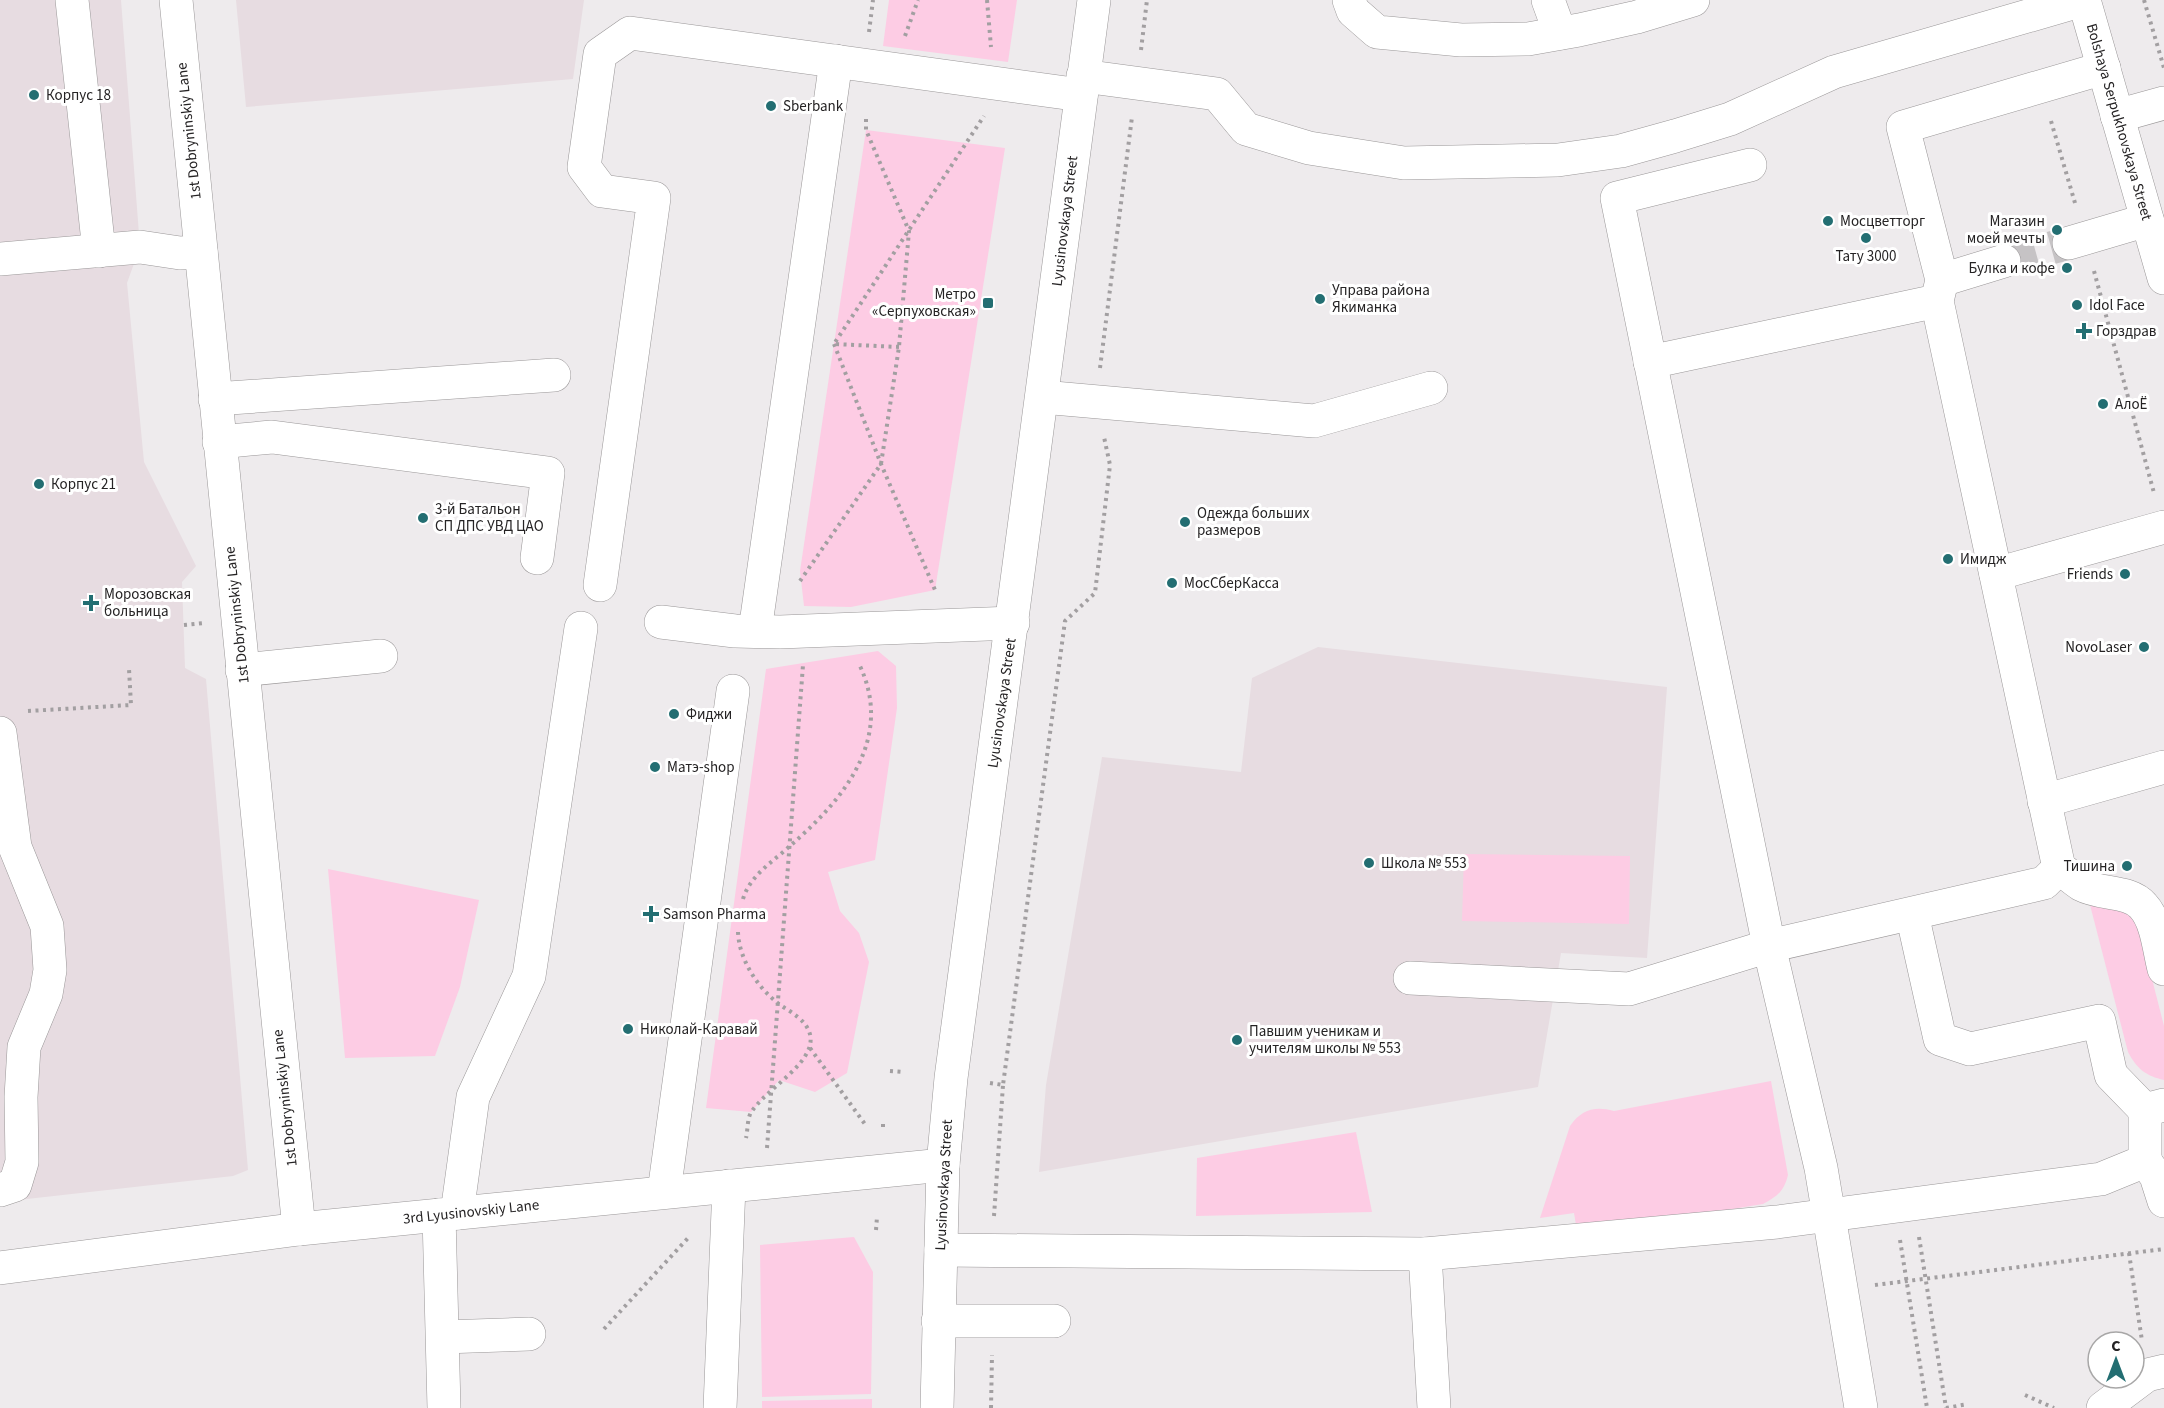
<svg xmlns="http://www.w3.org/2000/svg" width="2164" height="1408" viewBox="0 0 2164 1408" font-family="'Source Sans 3',sans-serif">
<rect width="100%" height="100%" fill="#eeebed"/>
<g fill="#e7dce1">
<polygon points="0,0 121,0 140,247 127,283 144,462 196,566 182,582 185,668 206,679 248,1170 233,1176 0,1202"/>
<polygon points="236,0 584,0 573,79 246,107"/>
<polygon points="1318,647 1667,687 1647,958 1561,953 1538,1087 1039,1172 1046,1085 1102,757 1241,772 1252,678"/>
</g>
<g fill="#fdcce4">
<polygon points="889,0 1017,0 1008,62 883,46"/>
<polygon points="866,130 1005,148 935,590 851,607 804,606 800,571"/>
<polygon points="878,651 896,666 897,708 875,860 828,872 840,911 859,933 869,962 847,1073 815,1092 779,1080 751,1112 706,1108 766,669"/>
<polygon points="1464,854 1630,856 1629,924 1462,921"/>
<polygon points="328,869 479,900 460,987 435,1056 345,1058"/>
<path d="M2089 901 2128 910 2138 924 2164 1026V1080C2146 1076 2137 1069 2128 1052Z"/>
<path d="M1771 1081 1788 1175C1784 1191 1778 1196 1763 1204L1659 1221 1577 1231 1574 1213 1540 1218 1570 1126C1582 1109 1595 1106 1614 1111Z"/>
<polygon points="1356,1132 1372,1212 1196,1216 1197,1158"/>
<polygon points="854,1237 873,1272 871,1394 762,1397 760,1245"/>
<polygon points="872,1399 872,1408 762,1408 762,1401"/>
</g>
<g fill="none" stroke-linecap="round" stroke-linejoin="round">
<polyline stroke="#c6c3c5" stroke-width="33" stroke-dasharray="33 16" stroke-linecap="butt" points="2004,261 2069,243"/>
<defs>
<g id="minor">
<polyline points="72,0 99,251"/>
<polyline points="176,0 299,1229"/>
<polyline points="1349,0 1353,11 1377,32 1461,40 1528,39 1579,30 1637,17 1693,0"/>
<polyline points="1548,0 1560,33"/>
<path d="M2104 68 1903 127 1942 280 1937 301 2059 868C2067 873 2074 880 2082 885 2101 895 2129 890 2143 906 2157 921 2159 950 2164 969"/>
<polyline points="1083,76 1217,94 1246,129 1309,148 1404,163 1558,160 1621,151 1675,136 1730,119 1834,72 2083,0"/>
<polyline points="2117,116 2164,103"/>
<polyline points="1750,165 1617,198 1769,946 1821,1168 1861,1408"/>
<polyline points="2069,243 2147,220"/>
<polyline points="0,259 140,247 180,253 201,252"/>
<polyline points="1942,280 2004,261"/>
<polyline points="1650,362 1937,301"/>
<polyline points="1042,397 1314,421 1431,388"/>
<polyline points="215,399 554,375"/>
<polyline points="219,442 272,437 548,473 537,558"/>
<polyline points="1996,574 2164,527"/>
<polyline points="600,585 654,198 602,191 584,167 600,54 630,33 1081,95"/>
<polyline points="661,622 735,631 780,632 1013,623"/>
<polyline points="755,631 836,61"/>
<polyline points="242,670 381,656"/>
<polyline points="0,733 15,847 47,926 50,970 46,994 24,1047 21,1097 22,1162 15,1185 0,1190"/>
<polyline points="2044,801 2164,767"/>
<polyline points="1912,914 1940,1039 1970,1049 2099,1021 2111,1075 2145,1110"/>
<polyline points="1410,978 1629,989 1769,946 2044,883 2059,868"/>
<polyline points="2145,1161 2156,1176 2164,1201"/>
<polyline points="664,1192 733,691"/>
<polyline points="457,1213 473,1097 529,976 581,628"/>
<polyline points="439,1215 444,1408"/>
<polyline points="941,1250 1425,1254 1777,1222 2101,1179 2145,1161 2145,1110 2164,1105"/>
<polyline points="1425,1254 1434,1408"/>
<polyline points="0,1268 299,1229 943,1165"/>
<polyline points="938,1321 1054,1321"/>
<polyline points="443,1337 529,1334"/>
<polyline points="720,1408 729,1186"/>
<polyline points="2103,1408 2147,1375 2164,1371"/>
</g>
<g id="major">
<polyline points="2084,0 2164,278"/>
<polyline points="937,1408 943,1165 951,1078 1094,0"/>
</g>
</defs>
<use href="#minor" stroke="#9a9798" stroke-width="34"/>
<use href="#major" stroke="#9a9798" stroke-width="34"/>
<g stroke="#a29fa1" stroke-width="4" stroke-dasharray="3 4.5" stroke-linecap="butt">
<polyline points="987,0 991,47"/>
<polyline points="2144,0 2164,68"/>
<polyline points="869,32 873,0"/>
<polyline points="905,36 918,0"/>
<polyline points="1141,50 1147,0"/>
<polyline points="2051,121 2075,203"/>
<polyline points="2094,271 2154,493"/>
<polyline points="834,344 881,464 935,590"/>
<polyline points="899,347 834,344 984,116"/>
<polyline points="1100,368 1132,117"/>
<polyline points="800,581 881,464 899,347 909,231 866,130 866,117"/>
<polyline points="184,625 204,623"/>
<polyline points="28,711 131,705 129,669"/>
<path d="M743 899C750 875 774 861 791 845 844 799 895 738 859 664"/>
<path d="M738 932C739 962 762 995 788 1010 848 1047 772 1081 752 1111 747 1117 748 1130 746 1138"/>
<polyline points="810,1048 867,1127"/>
<polyline points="890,1071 903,1072"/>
<polyline points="990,1083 1003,1085 1065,621 1095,593 1110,465 1104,437"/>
<polyline points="883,1127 883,1121"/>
<polyline points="767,1148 803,665"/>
<polyline points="994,1216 1003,1085"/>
<polyline points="876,1230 877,1217"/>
<polyline points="1919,1237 1946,1408"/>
<polyline points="1900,1240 1927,1408"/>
<polyline points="2129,1253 2142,1341"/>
<polyline points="1875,1285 2164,1249"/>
<polyline points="604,1329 689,1237"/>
<polyline points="2025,1395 2054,1408"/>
<polyline points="991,1408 992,1355"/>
<polyline points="1946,1408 1968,1404"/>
</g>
<use href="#minor" stroke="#fff" stroke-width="33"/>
<use href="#major" stroke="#fff" stroke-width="33"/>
</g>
<g fill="#236e72" stroke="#fff" stroke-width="2">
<circle cx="34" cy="95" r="6"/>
<circle cx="771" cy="106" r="6"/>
<circle cx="1828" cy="221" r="6"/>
<circle cx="2057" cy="230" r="6"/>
<circle cx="1866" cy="238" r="6"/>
<circle cx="2067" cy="268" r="6"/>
<circle cx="1320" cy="299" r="6"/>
<rect x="982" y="297" width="12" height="12" rx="3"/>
<circle cx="2077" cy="305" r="6"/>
<path d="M2081 322h6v6h6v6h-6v6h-6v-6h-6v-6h6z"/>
<circle cx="2103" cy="404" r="6"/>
<circle cx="39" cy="484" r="6"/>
<circle cx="423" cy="518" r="6"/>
<circle cx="1185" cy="522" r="6"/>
<circle cx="1948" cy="559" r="6"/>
<circle cx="2125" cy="574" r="6"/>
<circle cx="1172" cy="583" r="6"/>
<path d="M88 594h6v6h6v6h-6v6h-6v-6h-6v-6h6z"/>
<circle cx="2144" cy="647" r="6"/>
<circle cx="674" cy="714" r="6"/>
<circle cx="655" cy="767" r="6"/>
<circle cx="1369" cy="863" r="6"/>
<circle cx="2127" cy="866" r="6"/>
<path d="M648 905h6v6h6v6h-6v6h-6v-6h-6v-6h6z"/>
<circle cx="628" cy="1029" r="6"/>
<circle cx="1237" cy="1040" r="6"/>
</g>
<g text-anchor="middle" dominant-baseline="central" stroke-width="6" stroke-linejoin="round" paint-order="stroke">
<g font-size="15" fill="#252324" stroke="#fff" text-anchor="start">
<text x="46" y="95">Корпус 18</text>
<text x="783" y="106">Sberbank</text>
<text x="1840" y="221">Мосцветторг</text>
<text x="2045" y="221" text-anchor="end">Магазин<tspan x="2045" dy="17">моей мечты</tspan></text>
<text x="1866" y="256" text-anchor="middle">Тату 3000</text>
<text x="2055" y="268" text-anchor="end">Булка и кофе</text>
<text x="1332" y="290">Управа района<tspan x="1332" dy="17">Якиманка</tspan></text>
<text x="976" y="294" text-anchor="end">Метро<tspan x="976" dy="17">«Серпуховская»</tspan></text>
<text x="2089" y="305">Idol Face</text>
<text x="2096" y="331">Горздрав</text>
<text x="2115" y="404">АлоЁ</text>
<text x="51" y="484">Корпус 21</text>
<text x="435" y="509">3-й Батальон<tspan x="435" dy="17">СП ДПС УВД ЦАО</tspan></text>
<text x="1197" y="513">Одежда больших<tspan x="1197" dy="17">размеров</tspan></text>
<text x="1960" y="559">Имидж</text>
<text x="2113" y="574" text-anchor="end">Friends</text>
<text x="1184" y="583">МосСберКасса</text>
<text x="104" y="594">Морозовская<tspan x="104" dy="17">больница</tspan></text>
<text x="2132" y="647" text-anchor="end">NovoLaser</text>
<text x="686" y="714">Фиджи</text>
<text x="667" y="767">Матэ-shop</text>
<text x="1381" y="863">Школа № 553</text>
<text x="2115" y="866" text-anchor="end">Тишина</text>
<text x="663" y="914">Samson Pharma</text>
<text x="640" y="1029">Николай-Каравай</text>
<text x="1249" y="1031">Павшим ученикам и<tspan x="1249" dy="17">учителям школы № 553</tspan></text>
</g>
<g font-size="15" fill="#252324" stroke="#fff">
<text transform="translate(2119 122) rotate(74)">Bolshaya Serpukhovskaya Street</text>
<text transform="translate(189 131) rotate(-96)">1st Dobryninskiy Lane</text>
<text transform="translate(1065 221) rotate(-83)">Lyusinovskaya Street</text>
<text transform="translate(237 615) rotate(-96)">1st Dobryninskiy Lane</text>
<text transform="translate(1002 703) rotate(-82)">Lyusinovskaya Street</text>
<text transform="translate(285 1098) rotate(-96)">1st Dobryninskiy Lane</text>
<text transform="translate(944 1185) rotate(-87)">Lyusinovskaya Street</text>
<text transform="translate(471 1212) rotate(-6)">3rd Lyusinovskiy Lane</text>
</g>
</g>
<g transform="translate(2116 1360)"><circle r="28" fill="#ffffff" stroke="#a8a7a7" stroke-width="1.5"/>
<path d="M0-4.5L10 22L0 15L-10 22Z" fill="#236e72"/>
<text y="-9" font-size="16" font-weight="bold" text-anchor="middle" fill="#252324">С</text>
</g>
</svg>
